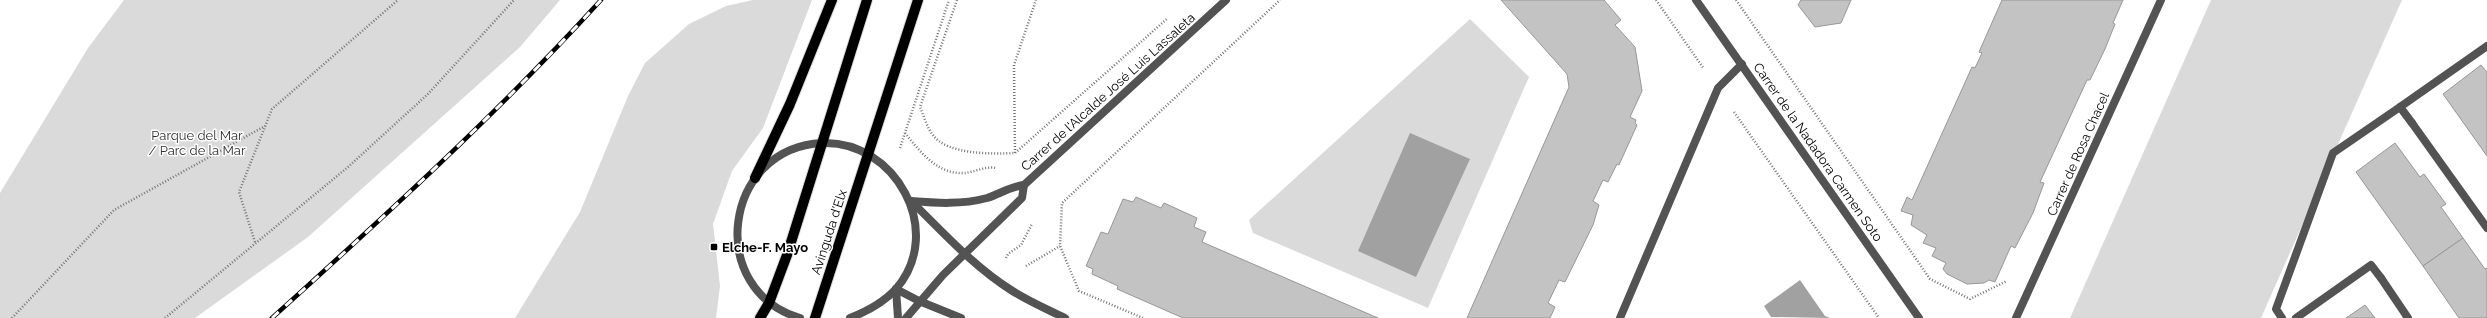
<svg xmlns="http://www.w3.org/2000/svg" width="2487" height="318" viewBox="0 0 2487 318" font-family="Raleway,sans-serif">
<rect width="100%" height="100%" fill="#fff"/>
<g fill="#dadada">
<polygon points="124,0 560,0 520,47 308,237 195,318 0,318 0,193 88,48"/>
<polygon points="753,0 812,0 763,128 732,171 713,224 720,286 716,318 515,318 580,212 628,96 645,63 689,24 726,6"/>
<polygon points="2211,0 2402,0 2261,318 2070,318"/>
<polygon points="1470,19 1529,77 1428,308 1253,233 1249,220"/>
</g>
<g fill="#a1a1a1">
<polygon points="1410,133 1470,159 1416,277 1358,251"/>
<polygon points="1800,280 1825,316 1830,318 1771,317 1764,306"/>
</g>
<g fill="#c3c3c3" stroke="#979797">
<polygon points="1501,0 1604,0 1621,20 1615,25 1635,47 1642,91 1630,117 1636,120 1635,123 1637,125 1619,165 1617,164 1608,182 1603,180 1593,201 1599,205 1593,225 1565,282 1559,280 1548,303 1555,307 1550,318 1467,318 1569,87 1567,74"/>
<polygon points="1801,0 1851,0 1841,23 1815,27 1798,5"/>
<polygon points="2002,0 2123,0 2113,23 2115,24 2105,49 2090,80 2087,80 2040,182 2044,183 2033,213 2015,248 2011,246 1995,282 1989,280 1984,283 1967,284 1947,274 1943,269 1946,263 1932,256 1936,248 1923,243 1927,235 1911,225 1913,215 1901,211 1907,197 1912,200 1972,67 1975,68 1982,53 1979,52"/>
<polygon points="2481,65 2487,72 2487,156 2443,94"/>
<polygon points="2395,143 2420,177 2424,174 2446,204 2441,207 2463,238 2423,266 2356,172"/>
<polygon points="1136,197 1161,208 1164,203 1197,218 1194,227 1206,232 1202,242 1378,318 1183,318 1117,289 1118,286 1092,274 1093,269 1086,266 1101,232 1108,234 1123,199 1133,202"/>
<polygon points="2463,238 2485,269 2487,268 2487,318 2459,318 2423,266"/>
<polygon points="2365,305 2375,318 2346,318"/>
</g>
<g fill="none" stroke-linecap="round" stroke-linejoin="round">
<defs>
<g id="primary">
<polyline points="755,178 790,104 832,0"/>
<polyline points="760,318 769,303 787,255 867,0"/>
<polyline points="815,318 918,0"/>
</g>
</defs>
<use href="#primary" stroke="#dbdbdb" stroke-width="12"/>
<g stroke="#757575" stroke-width="2.5" stroke-dasharray="1 2" stroke-linecap="butt">
<path d="M957 0 920 107C924 116 927 128 933 135 947 155 993 154 1015 153L1168 18"/>
<polyline points="1656,0 1704,69"/>
<polyline points="1736,0 1930,279 1970,299 2007,281"/>
<polyline points="1734,112 1879,318"/>
<path d="M905 133C920 152 938 175 965 173 974 172 986 166 996 168"/>
<polyline points="900,148 949,0"/>
<polyline points="1015,153 1014,65 1036,0"/>
<polyline points="255,242 239,192 272,109 398,0"/>
<polyline points="1006,258 1008,254 1021,245 1032,224"/>
<polyline points="1026,266 1060,246"/>
<polyline points="12,318 114,210 265,126"/>
<polyline points="165,318 348,167 428,94 514,0"/>
<polyline points="1143,318 1079,291 1060,246 1062,203 1280,0"/>
</g>
<g stroke="#535353" stroke-width="8">
<polyline points="2412,123 2400,107 2487,46"/>
<polyline points="1620,318 1718,88 1742,64"/>
<polyline points="2282,318 2276,309 2333,153 2400,107"/>
<polyline points="2296,318 2371,265 2381,278"/>
</g>
<g stroke="#535353" stroke-width="8">
<polyline points="1696,0 1919,318"/>
<polyline points="2412,123 2487,228"/>
<path d="M910 201C936 203 961 205 987 198 1000 194 1009 187 1024 185L1226 0"/>
<polyline points="2381,278 2408,318"/>
<polyline points="896,289 898,318"/>
<polyline points="906,318 943,275 1022,198 1024,185"/>
<polyline points="2016,318 2161,0"/>
</g>
<g stroke="#535353" stroke-width="8">
<path d="M911 201C943 232 973 266 1011 290 1028 301 1047 309 1065 318"/>
<polyline points="896,289 919,301 961,318"/>
<path d="M800 318C705 290 723 148 822 143 895 140 946 231 896 289 883 303 868 311 850 318"/>
</g>
<use href="#primary" stroke="#000" stroke-width="10"/>
<defs>
<path id="rail" d="M272 318C385 216 498 113 601 0"/>
</defs>
<use href="#rail" stroke="#000" stroke-width="4.5"/>
<use href="#rail" stroke="#fff" stroke-width="3" stroke-dasharray="9" stroke-linecap="butt"/>
</g>
<rect fill="#000" stroke="#fff" stroke-width="1.5" x="710" y="243" width="8" height="8" rx="2"/>
<g text-anchor="middle" dominant-baseline="central" stroke-width="3" stroke-linejoin="round" paint-order="stroke">
<g font-size="13" fill="#000" stroke="#fff">
<text transform="translate(1108 92) rotate(-42)">Carrer de l'Alcalde José Luis Lassaleta</text>
<text transform="translate(1818 152) rotate(55)">Carrer de la Nadadora Carmen Soto</text>
<text transform="translate(2078 154) rotate(-66)">Carrer de Rosa Chacel</text>
<text transform="translate(829 232) rotate(-72)">Avinguda d'Elx</text>
</g>
<g font-size="13" fill="#313131" stroke="#fff">
<text x="197" y="135">Parque del Mar<tspan x="197" dy="15">/ Parc de la Mar</tspan></text>
</g>
<g font-size="13" font-weight="bold" fill="#000" stroke="#fff" text-anchor="start">
<text x="722" y="247">Elche-F. Mayo</text>
</g>
</g>
</svg>
